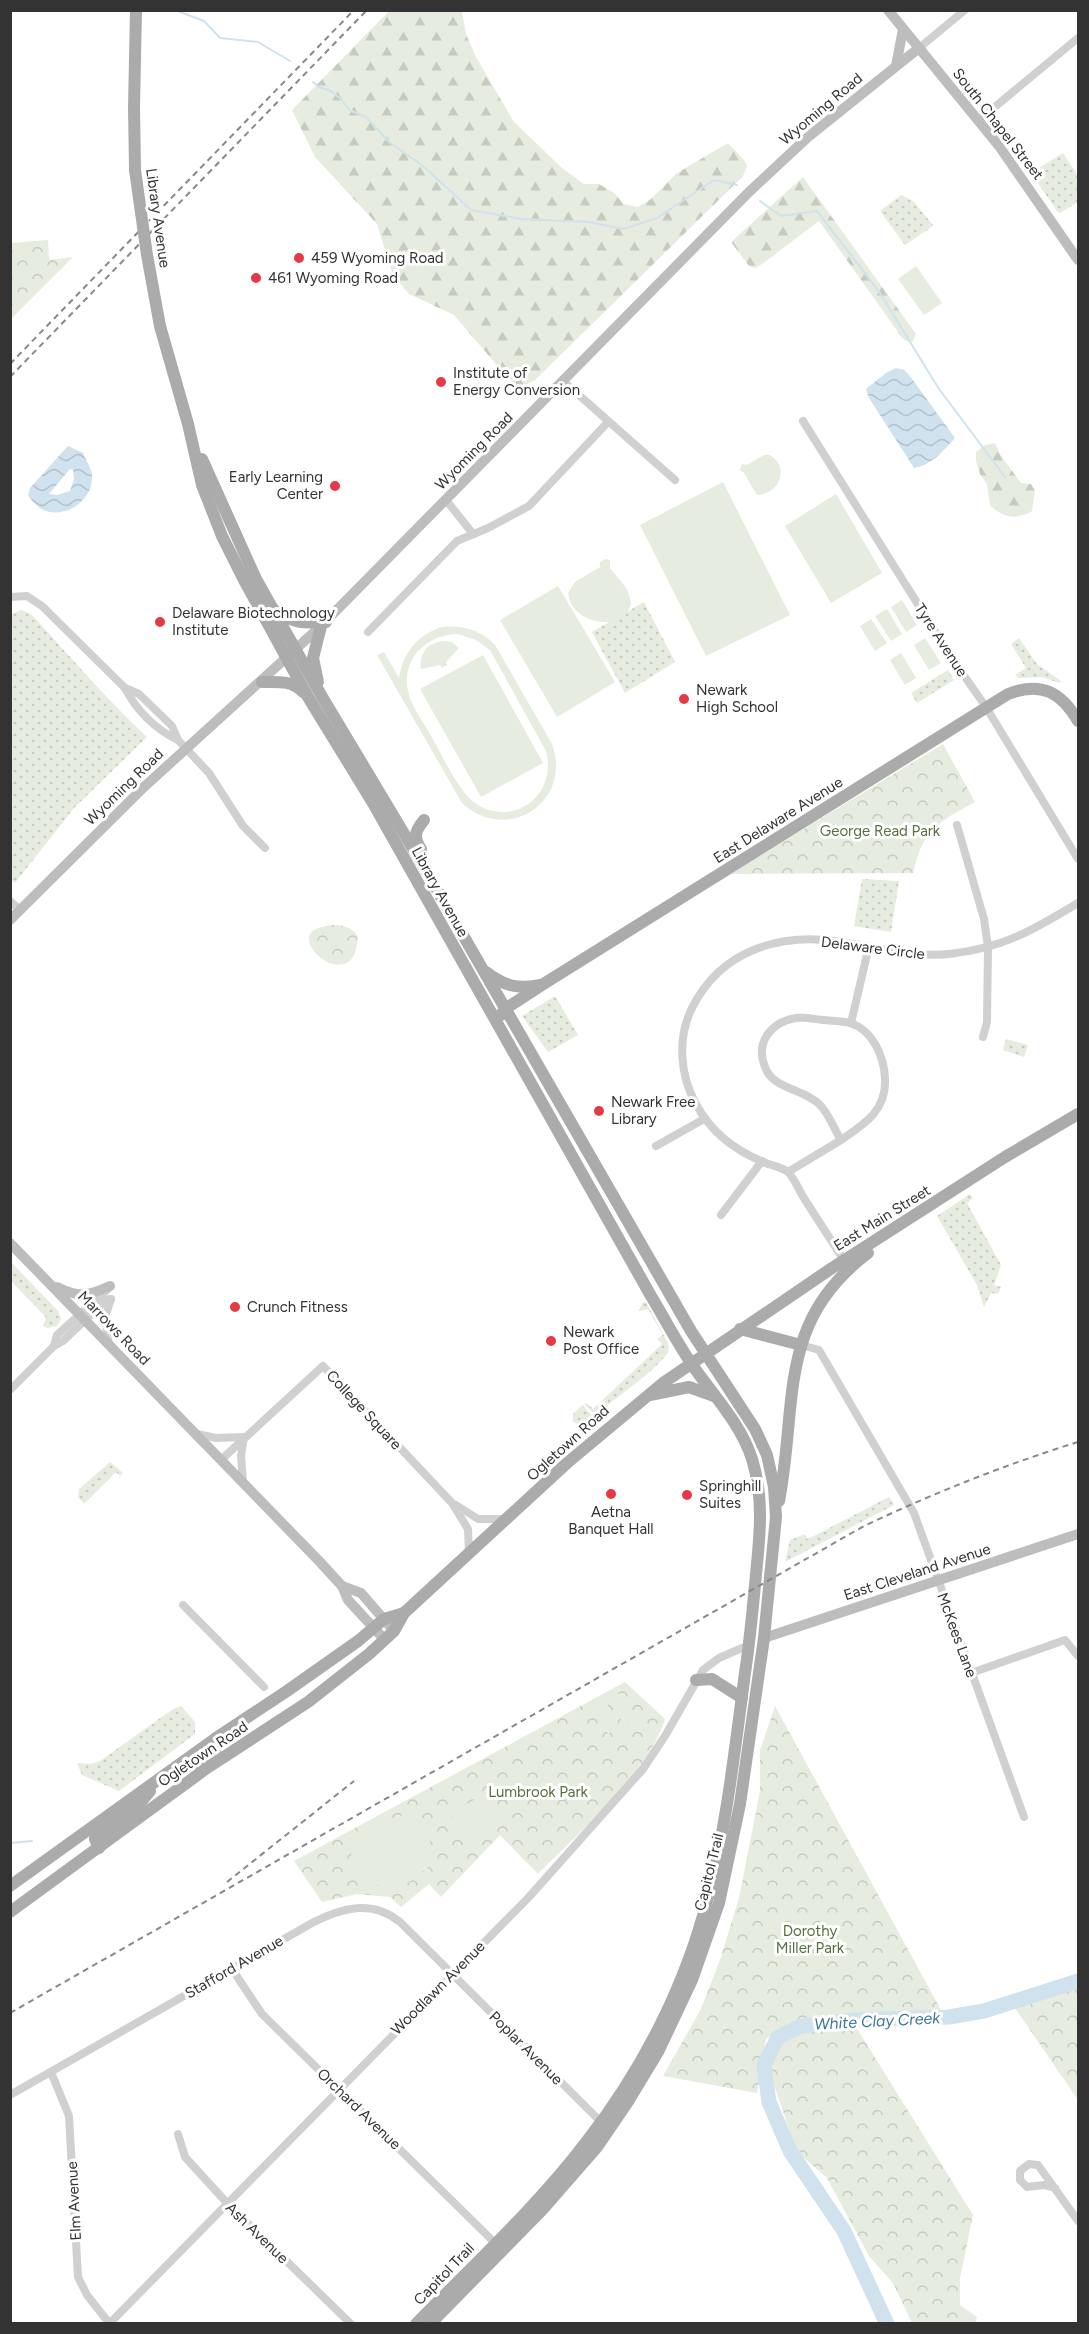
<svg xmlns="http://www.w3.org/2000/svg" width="1089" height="2334" viewBox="0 0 1089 2334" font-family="Figtree,sans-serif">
<defs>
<pattern id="grass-dots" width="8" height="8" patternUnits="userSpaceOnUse" patternTransform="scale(1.5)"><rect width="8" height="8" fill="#e6ecdf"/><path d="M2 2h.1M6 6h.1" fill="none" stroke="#c6cbc0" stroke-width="1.8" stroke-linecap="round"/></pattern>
<pattern id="forest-firs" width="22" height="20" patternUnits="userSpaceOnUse" patternTransform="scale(1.5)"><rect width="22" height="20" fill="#e6ecdf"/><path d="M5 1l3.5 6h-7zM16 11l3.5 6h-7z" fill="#c6cbc0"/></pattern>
<pattern id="park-crowns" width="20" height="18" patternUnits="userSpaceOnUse" patternTransform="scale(1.5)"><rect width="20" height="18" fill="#e6ecdf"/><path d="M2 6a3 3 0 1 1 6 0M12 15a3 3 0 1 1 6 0" fill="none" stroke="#c6cbc0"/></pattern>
<pattern id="water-waves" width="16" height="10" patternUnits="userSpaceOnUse" patternTransform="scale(1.5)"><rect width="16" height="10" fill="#cfe2ee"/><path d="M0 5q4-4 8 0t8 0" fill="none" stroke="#b2c2cd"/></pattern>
</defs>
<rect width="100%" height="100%" fill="#fff"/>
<g fill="url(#grass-dots)">
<polygon points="1063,153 1078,176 1078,202 1060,213 1057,211 1031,173"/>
<polygon points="901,195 913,201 933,225 929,229 905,245 880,211"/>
<polygon points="644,602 675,662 625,693 592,632"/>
<path d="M21 610 31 614C69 655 106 699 147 737L74 808 15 883 10 879V615Z"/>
<polygon points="1019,638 1037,664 1061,681 1060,683 1042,677 1018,678 1015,675 1026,668 1011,644"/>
<polygon points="948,670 954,680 917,703 911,693"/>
<polygon points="862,879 899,881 891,932 854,926"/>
<polygon points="555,996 578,1035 548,1052 522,1016"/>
<polygon points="1006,1039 1028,1045 1024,1057 1003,1050"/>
<polygon points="970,1194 973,1198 967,1203 1001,1265 994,1285 1001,1287 998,1294 991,1293 984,1307 977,1285 937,1216"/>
<polygon points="11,1262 58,1311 61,1319 57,1326 47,1328 43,1326 46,1318 44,1315 11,1281"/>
<path d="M646 1302 668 1343 669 1349H667L669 1350C662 1367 611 1401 595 1415L584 1404 587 1403 593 1409 662 1344 657 1339 663 1335 648 1309 639 1311 642 1303Z"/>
<polygon points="583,1405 593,1417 578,1424 573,1422 573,1414"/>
<polygon points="110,1462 123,1473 120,1476 116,1472 84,1504 78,1497 79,1489"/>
<polygon points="889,1497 894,1505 785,1562 790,1540 805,1534 807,1539 812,1537"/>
<polygon points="181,1706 195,1722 195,1734 119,1791 82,1775 77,1763 91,1764 100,1761 173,1709"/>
</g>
<g fill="url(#forest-firs)">
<polygon points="389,11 462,11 466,34 476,57 514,122 562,168 584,184 599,184 614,193 624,204 638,207 651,199 677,173 728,143 744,160 747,166 743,176 735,184 535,380 525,385 517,385 507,377 454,315 409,294 393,275 377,224 315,157 292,110"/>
<polygon points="803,177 916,334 913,341 909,342 903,339 819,221 762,264 755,268 749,266 731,242"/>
<path d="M995 443 1001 456 1021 483 1031 484 1035 491 1032 511C1017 520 1002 518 990 505L987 484 980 474 976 461V452L986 445Z"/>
</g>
<g fill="url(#park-crowns)">
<polygon points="48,240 49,260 73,257 11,319 11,243"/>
<path d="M943 744 975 802C937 823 923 829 913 873L730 874Z"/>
<path d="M330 925C342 925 352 926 358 937 357 942 357 950 354 955 339 984 291 940 316 929 320 927 326 926 330 925Z"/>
<path d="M625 1682 665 1719C647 1776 579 1832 538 1874L500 1835 441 1897 429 1884 401 1907 390 1897 357 1894 322 1902 294 1861Z"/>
<polygon points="775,1706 941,2010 790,2023 766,2039 757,2093 663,2076 701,2009 720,1960 739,1898 760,1791 760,1750"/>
<polygon points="1078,1984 1078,2100 1015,2008"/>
<polygon points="856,2027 973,2215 960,2278 960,2305 977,2317 975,2323 912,2323 893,2283 869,2256 827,2178 796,2151 770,2072 775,2048 792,2030"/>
</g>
<g fill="#e6ecdf" fill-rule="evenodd">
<polygon points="916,266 942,303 924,315 898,279"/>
<path d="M764 455H770C790 468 780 494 757 495L744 473 740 470 742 464 747 465Z"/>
<polygon points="723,482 790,615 706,656 640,525"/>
<polygon points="836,494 882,573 831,603 785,526"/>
<path d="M605 559 610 560V568L627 589 631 602C626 634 571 625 568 593L575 582 600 567V562Z"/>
<polygon points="558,586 615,682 557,717 500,620"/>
<polygon points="902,600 917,625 906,632 891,607"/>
<polygon points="887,609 902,634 891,641 875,616"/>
<polygon points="871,619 887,643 875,651 860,626"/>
<path d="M442 627C463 625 481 630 495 645L552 744C573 802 507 845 462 803L377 655 384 652 399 678C403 653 417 635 442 627ZM458 634 476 640 490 650 546 751C559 801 503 833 467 796 452 777 441 754 429 732 422 720 411 706 408 691 401 659 427 634 458 634Z"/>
<polygon points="925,638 941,663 929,670 914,645"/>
<path d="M442 641 452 642 459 648 446 662 447 665 442 668 440 665 421 669C419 653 427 644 442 641Z"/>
<polygon points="901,653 916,678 905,685 890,660"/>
<polygon points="483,655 543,763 481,797 420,689"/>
<polygon points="621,1693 635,1718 624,1725 609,1699"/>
<polygon points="606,1702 620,1727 608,1734 594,1708"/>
<polygon points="485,1793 501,1822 466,1841 451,1814"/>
<polygon points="416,1808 430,1834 430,1866 400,1889 368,1883 346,1845"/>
</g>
<g fill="url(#water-waves)" fill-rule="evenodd">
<path d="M896 368 904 370 910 376 955 438C943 451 932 465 914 468L869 398 866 389 886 373Z"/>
<path d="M68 446 83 453C86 460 91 468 92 475 94 499 68 518 46 511 38 508 33 502 28 496L30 488ZM70 469 73 470 74 479 70 491 57 495 49 494Z"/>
</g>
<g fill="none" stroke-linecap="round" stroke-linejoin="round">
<g stroke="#cfe2ee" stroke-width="2">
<polyline points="175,10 204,21 220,38 258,42 290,61"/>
<polyline points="313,82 319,87 331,91 343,101 349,110 366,117 389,142 423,166 471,210 522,219 588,222 624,229 657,218 714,180 737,185"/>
<polyline points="760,201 781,216 817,211 880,293 939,389 1005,477"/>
<polyline points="10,1843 32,1841"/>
</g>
<polyline stroke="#cfe2ee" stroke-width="15" points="887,2324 844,2231 790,2151 769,2102 764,2065 778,2037 801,2026 854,2020 949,2017 984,2011 1078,1981"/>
<g stroke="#d0d0d0" stroke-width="8">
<polyline points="919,48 965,10"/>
<polyline points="979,120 1078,38"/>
<polyline points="563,381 675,480"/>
<polyline points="803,421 951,657 986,707 1078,859"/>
<polyline points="446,500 473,534"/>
<path d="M10 597 27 596 42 606 125 688C136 710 156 730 178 740"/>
<polyline points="368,632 457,541 488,528 529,506 608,422"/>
<polyline points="125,688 139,694 172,726 178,740 209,773 243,826 265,848"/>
<polyline points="957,825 984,919 988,947 987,1022 983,1037"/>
<polyline points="10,901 20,910"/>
<polyline points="851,1023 869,946"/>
<polyline points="656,1146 704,1119"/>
<path d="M788 1172 841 1140C834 1129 829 1114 820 1105 805 1089 772 1089 765 1067 755 1042 771 1022 796 1018 805 1017 814 1019 823 1020 832 1021 842 1021 850 1023 873 1030 884 1057 885 1078 887 1110 865 1124 841 1140"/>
<polyline points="721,1215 762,1161"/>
<path d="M844 1260C830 1239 816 1217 802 1195 798 1188 794 1178 788 1172 782 1167 770 1165 763 1162 733 1149 711 1132 696 1104 680 1076 677 1038 692 1008 721 950 780 932 842 942 878 947 912 958 949 954 1004 948 1033 930 1078 903"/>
<polyline points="109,1344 105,1317 111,1299"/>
<polyline points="801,1345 819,1350 914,1513 1024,1817"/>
<polyline points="54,1346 57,1335 108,1289"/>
<polyline points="10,1390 54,1346 63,1341 106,1300 111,1299"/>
<polyline points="197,1434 216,1438 244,1437 241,1456 243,1482"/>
<polyline points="222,1459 323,1366 452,1503 468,1529 469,1553"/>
<polyline points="456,1505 478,1519 506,1519"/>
<polyline points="183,1605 264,1687"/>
<polyline points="971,1673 1065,1640 1078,1656"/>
<polyline points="232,1969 262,2014 495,2243"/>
<polyline points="51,2072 69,2116 78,2277 87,2295 109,2323 109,2324 529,1897 643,1769 665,1736 703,1670 719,1658 749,1645"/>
<path d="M10 2095 312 1923C341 1908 372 1899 400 1922L601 2122"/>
<polyline points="178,2134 185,2157 227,2203 351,2324"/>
<polyline points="1055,2188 1044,2185 1027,2187 1020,2180 1020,2171 1029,2164 1038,2165 1078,2221"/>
</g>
<g stroke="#bdbdbd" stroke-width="10">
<polyline points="888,10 999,146 1078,260"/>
<polyline points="896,66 903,29"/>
<polyline points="10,920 144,787 321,626 749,192 808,137 919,48"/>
<polyline points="10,1243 320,1562 342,1586 348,1600 384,1639"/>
<path d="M57 1287C79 1298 88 1296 110 1286"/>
<polyline points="342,1586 361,1593 394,1631"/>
<polyline points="764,1638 1078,1534"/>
</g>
<g stroke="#ababab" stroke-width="12">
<polyline points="135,170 134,107 136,10"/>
<path d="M160 326 188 424 202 485 222 536 244 580 308 697 373 803 651 1296C665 1319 677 1343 693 1366 713 1395 741 1424 752 1459 764 1497 760 1535 756 1574 753 1607 750 1640 745 1673 735 1747 727 1824 708 1897 686 1985 643 2069 587 2141 537 2207 474 2264 416 2324"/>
<polyline points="202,459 256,579 321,695 418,857 691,1331 755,1429 767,1455 774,1487 776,1517 764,1638 740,1804 719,1903 692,1980 658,2052 629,2100 597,2147 542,2210 430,2324"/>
<path d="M276 611C294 624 304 623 326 622"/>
<path d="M262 682C277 682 292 680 303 692"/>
<polyline points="318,682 313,658 321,626"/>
<path d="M421 849C413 837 415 831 424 820"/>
<path d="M486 972C503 985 517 990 539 985"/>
<path d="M501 1015 505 1009 545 983 1008 694C1041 681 1061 692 1078 721"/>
<polyline points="740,1329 801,1345"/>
<polyline points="650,1395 689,1387 714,1396"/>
<path d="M779 1501C798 1403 776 1322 868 1253"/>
<polyline points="696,1680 712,1679 742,1698"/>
<path d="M199 1764C209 1757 219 1751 216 1738"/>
<polyline points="99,1848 95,1839 137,1807 150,1791"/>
<polyline points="10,1886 216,1738 287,1691 358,1641 384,1619 404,1613"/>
<polyline points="10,1912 207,1768 308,1702 369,1654 394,1631 404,1613 567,1463 663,1383 832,1268 1005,1157 1078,1114"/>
</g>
<g stroke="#888" stroke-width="2" stroke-dasharray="6 4.5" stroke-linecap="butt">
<polyline points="10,364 354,10"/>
<polyline points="10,377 367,10"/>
<polyline points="227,1882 354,1781"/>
<path d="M10 2013 864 1526C934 1493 1004 1465 1078 1442"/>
</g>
<polyline stroke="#ababab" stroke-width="12" points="135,170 147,255 160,326"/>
</g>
<g fill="#e63946" stroke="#fff" stroke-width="2">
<circle cx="299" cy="258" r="6"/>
<circle cx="256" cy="278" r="6"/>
<circle cx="441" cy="382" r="6"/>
<circle cx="335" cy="486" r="6"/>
<circle cx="160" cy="622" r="6"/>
<circle cx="684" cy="699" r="6"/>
<circle cx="599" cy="1111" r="6"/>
<circle cx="235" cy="1307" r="6"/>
<circle cx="551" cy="1341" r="6"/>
<circle cx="611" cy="1494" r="6"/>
<circle cx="687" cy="1495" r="6"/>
</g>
<g text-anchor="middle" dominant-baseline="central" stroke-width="6" stroke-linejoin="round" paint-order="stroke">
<g font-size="15" fill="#333" stroke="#fff">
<text transform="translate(821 109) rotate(-40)">Wyoming Road</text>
<text transform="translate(998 124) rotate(52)">South Chapel Street</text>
<text transform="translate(158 218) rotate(82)">Library Avenue</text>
<text transform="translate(474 451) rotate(-45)">Wyoming Road</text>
<text transform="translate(941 640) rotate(57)">Tyre Avenue</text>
<text transform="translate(124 787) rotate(-44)">Wyoming Road</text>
<text transform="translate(778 820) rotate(-32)">East Delaware Avenue</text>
<text transform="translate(440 892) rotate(61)">Library Avenue</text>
<text transform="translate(873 948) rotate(7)">Delaware Circle</text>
<text transform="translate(882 1218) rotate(-32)">East Main Street</text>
<text transform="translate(114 1328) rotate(46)">Marrows Road</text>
<text transform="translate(364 1410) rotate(47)">College Square</text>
<text transform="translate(568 1443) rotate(-42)">Ogletown Road</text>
<text transform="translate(917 1572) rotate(-18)">East Cleveland Avenue</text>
<text transform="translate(957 1635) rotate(70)">McKees Lane</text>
<text transform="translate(203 1754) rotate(-34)">Ogletown Road</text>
<text transform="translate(709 1872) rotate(-76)">Capitol Trail</text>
<text transform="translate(234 1967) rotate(-30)">Stafford Avenue</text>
<text transform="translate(438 1988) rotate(-45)">Woodlawn Avenue</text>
<text transform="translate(526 2048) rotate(45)">Poplar Avenue</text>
<text transform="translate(359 2109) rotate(44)">Orchard Avenue</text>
<text transform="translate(74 2201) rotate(-93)">Elm Avenue</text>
<text transform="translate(257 2233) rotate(44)">Ash Avenue</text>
<text transform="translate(444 2274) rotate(-46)">Capitol Trail</text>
</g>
<g font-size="15" fill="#333" stroke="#fff" text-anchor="start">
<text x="311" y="258">459 Wyoming Road</text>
<text x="268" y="278">461 Wyoming Road</text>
<text x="453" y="373">Institute of<tspan x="453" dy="17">Energy Conversion</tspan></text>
<text x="323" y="477" text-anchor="end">Early Learning<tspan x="323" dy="17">Center</tspan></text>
<text x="172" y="613">Delaware Biotechnology<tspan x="172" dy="17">Institute</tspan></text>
<text x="696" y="690">Newark<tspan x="696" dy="17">High School</tspan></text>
<text x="611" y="1102">Newark Free<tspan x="611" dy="17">Library</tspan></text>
<text x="247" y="1307">Crunch Fitness</text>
<text x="563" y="1332">Newark<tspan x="563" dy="17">Post Office</tspan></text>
<text x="699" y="1486">Springhill<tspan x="699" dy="17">Suites</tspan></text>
<text x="611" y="1512" text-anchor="middle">Aetna<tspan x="611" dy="17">Banquet Hall</tspan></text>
</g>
<g font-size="15" fill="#56703f" stroke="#fff">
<text x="880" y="831">George Read Park</text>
<text x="538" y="1792">Lumbrook Park</text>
<text x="810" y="1931">Dorothy<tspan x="810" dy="17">Miller Park</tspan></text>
</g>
<g font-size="16" font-style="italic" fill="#3f7597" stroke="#fff">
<text transform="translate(877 2021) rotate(-3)">White Clay Creek</text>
</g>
</g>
<rect width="1089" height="2334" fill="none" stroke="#333333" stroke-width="24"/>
</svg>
